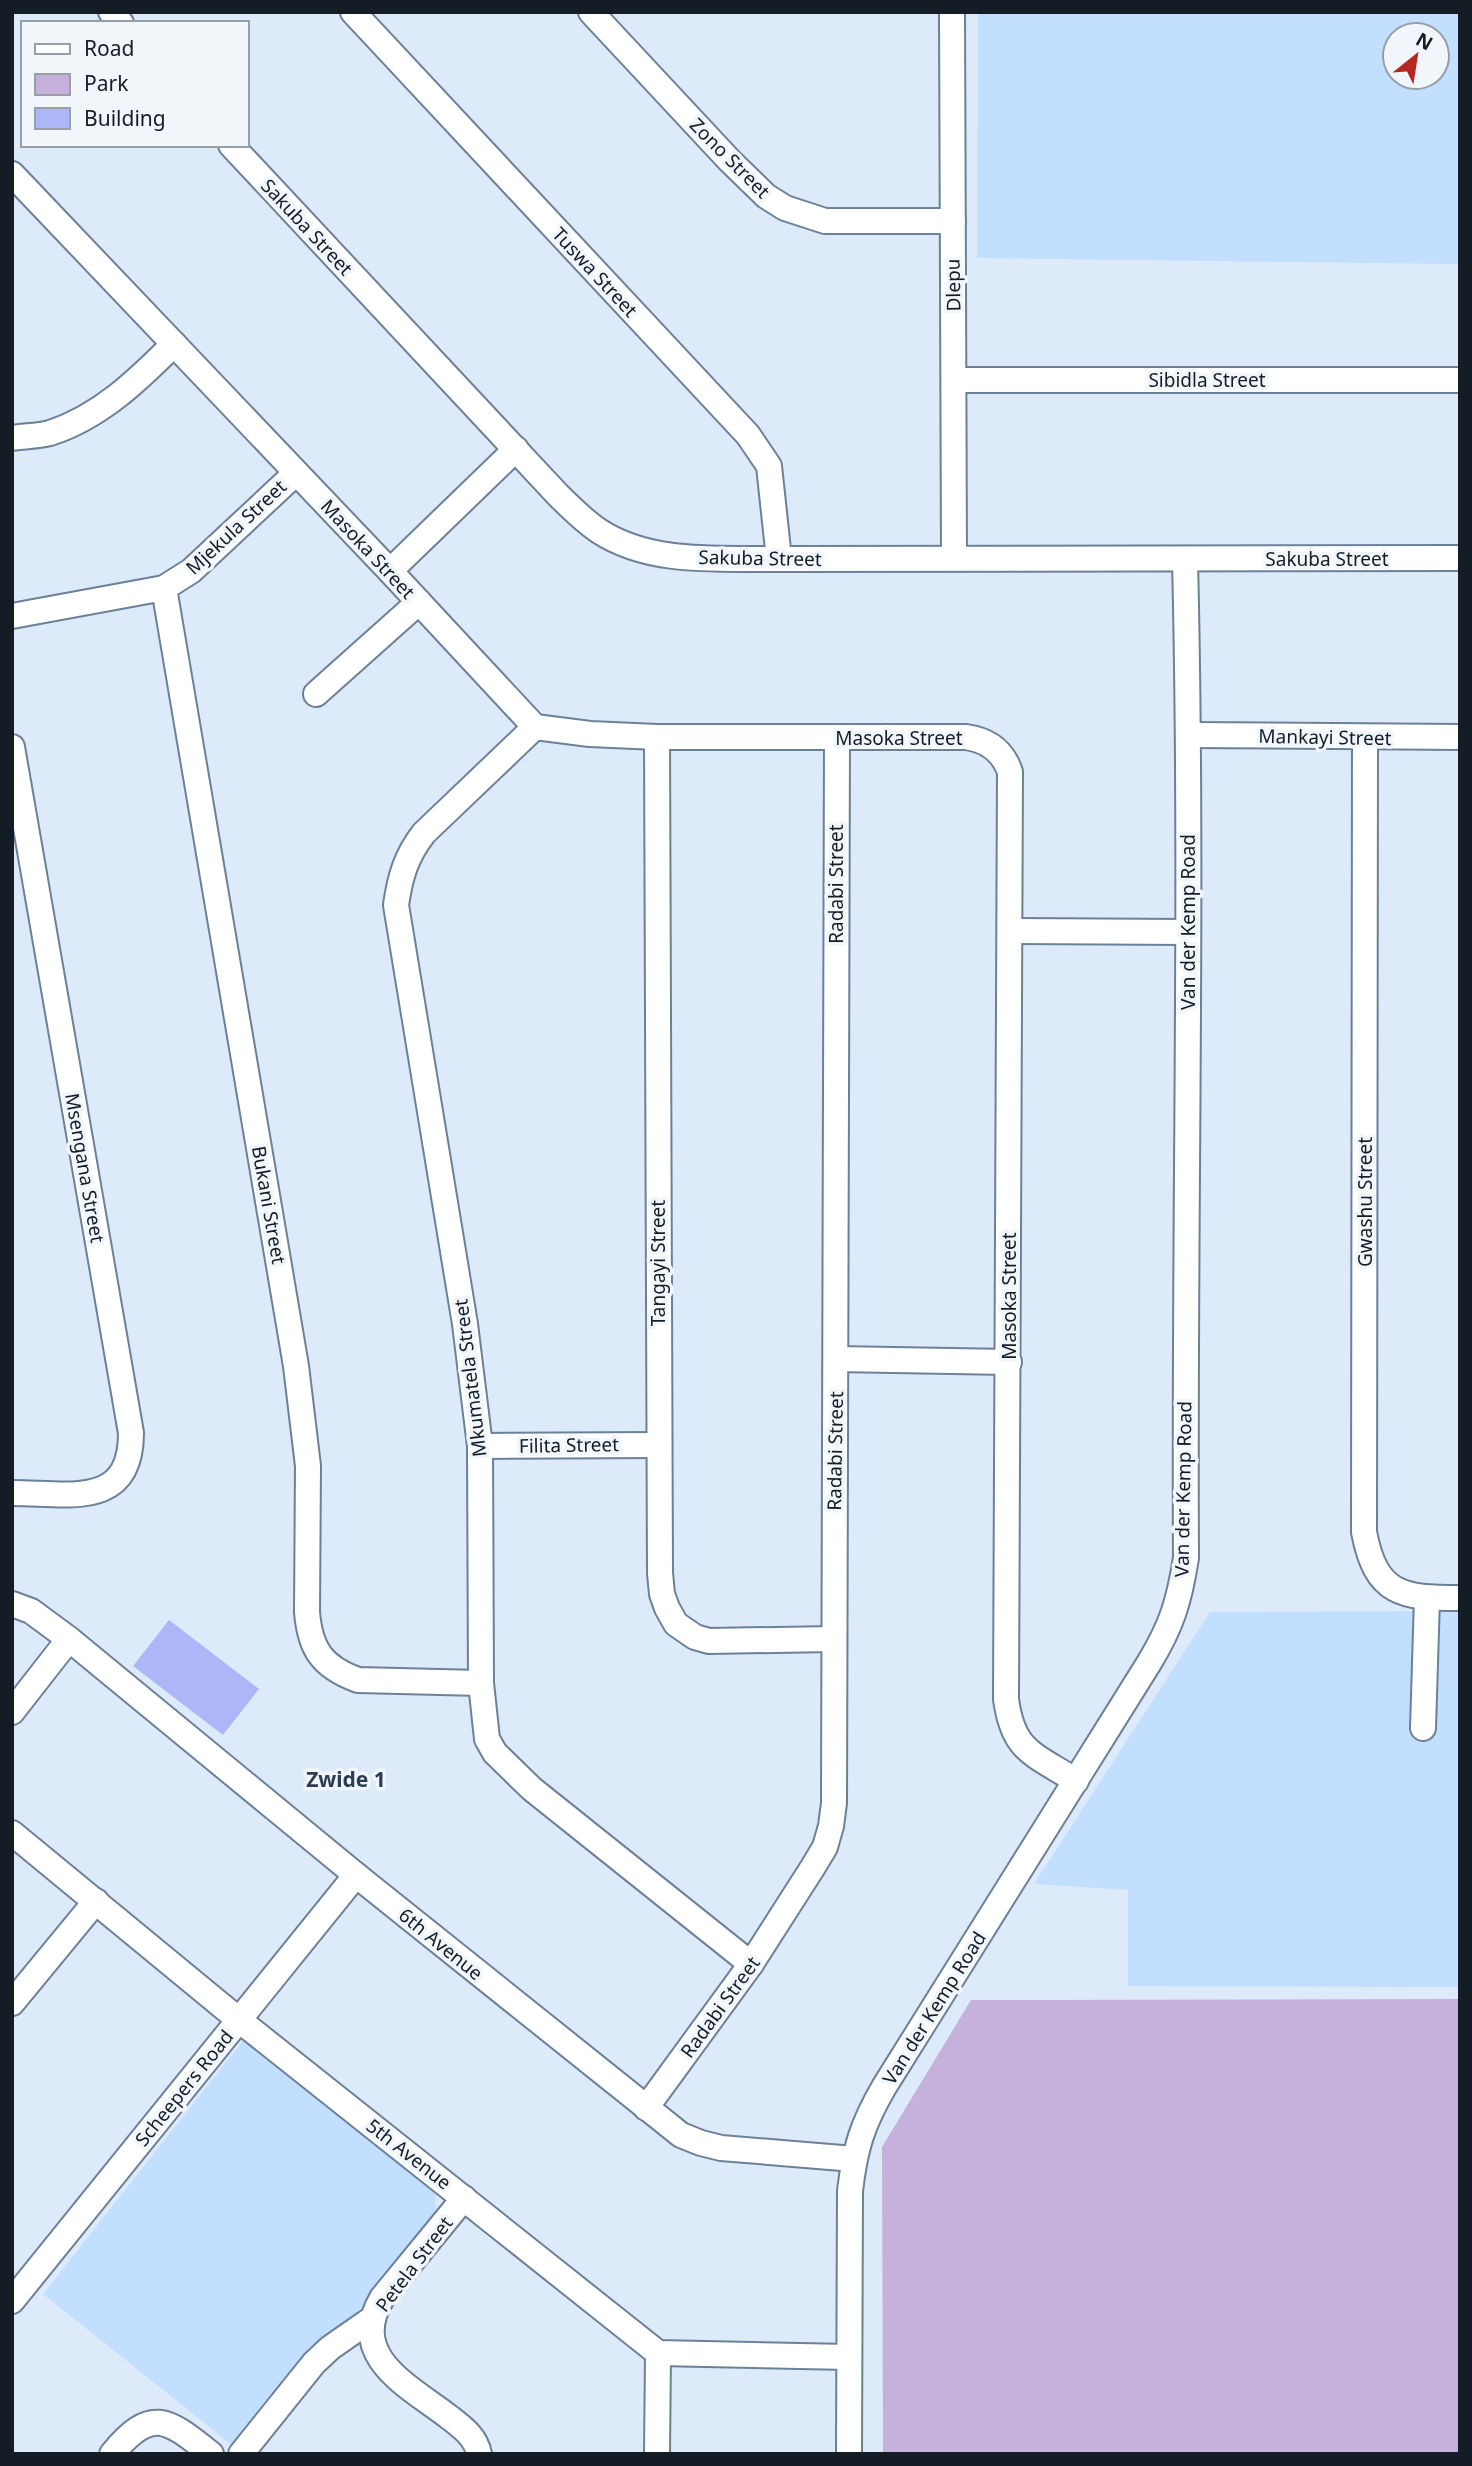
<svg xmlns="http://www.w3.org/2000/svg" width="1472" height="2466" viewBox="0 0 1472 2466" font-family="'Noto Sans',sans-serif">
<rect width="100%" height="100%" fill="#dceafa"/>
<g fill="#c2dfff" fill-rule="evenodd">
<path d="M978 12H1460V264L977 258ZM1395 35H1437V77H1395Z"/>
<polygon points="1460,1611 1460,1987 1128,1986 1128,1890 1034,1884 1210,1612"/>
<polygon points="246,2037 435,2185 436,2216 242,2453 43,2294"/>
</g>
<polygon fill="#c5b1dc" points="1460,1999 1460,2454 883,2454 882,2147 971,2000"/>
<polygon fill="#adb6f6" points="169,1620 259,1689 223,1735 133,1666"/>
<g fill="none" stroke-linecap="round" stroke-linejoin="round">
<defs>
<g id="minor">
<polyline points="111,12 121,23"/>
<polyline points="353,12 748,435 769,466 779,559"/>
<polyline points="591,12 730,161 766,196 785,208 825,221 953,221"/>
<polyline points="952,12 954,558"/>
<path d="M231 145 558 495C571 508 584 521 599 531 651 565 719 558 779 559L1460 558"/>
<path d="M12 174 390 571 535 727 590 734 657 737H966C988 740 1003 751 1010 772L1006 1699C1013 1752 1034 1754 1076 1781"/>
<polyline points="954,380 1460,380"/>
<path d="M12 438C25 436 39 436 50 433 100 417 138 380 174 344"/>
<polyline points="390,571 516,449"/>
<path d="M164 588 296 1366 308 1466 307 1612C310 1649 322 1667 358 1680L481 1683"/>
<polyline points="12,616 164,588 191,571 296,473"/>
<polyline points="316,694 419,602"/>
<path d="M535 727 424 833C406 856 400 877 396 905L465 1324 480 1446 481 1683 487 1739 495 1753 532 1789 751 1964"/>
<polyline points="1189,735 1460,737"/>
<polyline points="657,737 660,1573 662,1594 667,1608 676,1624 695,1637 709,1641 833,1639"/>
<path d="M1365 738 1364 1532C1376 1595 1402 1598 1460 1598"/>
<path d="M12 747 131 1433C131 1510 68 1493 12 1493"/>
<polyline points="1011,931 1188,932"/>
<polyline points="836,1359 1009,1362"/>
<polyline points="480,1446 658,1445"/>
<polyline points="12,1604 31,1611 69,1639 356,1875 681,2135 701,2143 721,2148 854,2159"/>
<polyline points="12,1712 69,1639"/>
<polyline points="1423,1728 1427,1598"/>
<polyline points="12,1833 239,2020 658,2353 849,2357"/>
<polyline points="12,2003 96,1901"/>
<polyline points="646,2108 751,1964 813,1867 825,1847 831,1826 834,1803 837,738"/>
<path d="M464 2198 382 2298C347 2357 409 2386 449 2417 462 2427 476 2437 479 2454"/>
<polyline points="12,2301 356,1875"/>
<path d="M112 2454C152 2405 168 2420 211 2454"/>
<polyline points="241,2454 314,2363 330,2348 373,2318"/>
<polyline points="657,2454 658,2353"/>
<path d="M849 2454 850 2191C855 2148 862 2125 884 2087L1149 1663C1172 1625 1179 1602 1186 1558 1184 1225 1193 892 1185 560"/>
</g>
</defs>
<use href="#minor" stroke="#6c8198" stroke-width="28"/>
<use href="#minor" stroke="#fff" stroke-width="24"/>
</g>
<g text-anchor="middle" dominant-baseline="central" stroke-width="7" stroke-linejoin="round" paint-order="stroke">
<g font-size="19" fill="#141d26" stroke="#f1f6fb">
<text transform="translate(730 158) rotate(45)">Zono Street</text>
<text transform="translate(307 227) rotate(47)">Sakuba Street</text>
<text transform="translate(595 272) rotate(47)">Tuswa Street</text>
<text transform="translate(953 285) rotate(-91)">Dlepu</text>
<text x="1207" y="380">Sibidla Street</text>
<text transform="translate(236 527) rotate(-43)">Mjekula Street</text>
<text transform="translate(368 549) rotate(47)">Masoka Street</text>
<text transform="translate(760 558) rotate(1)">Sakuba Street</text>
<text x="1327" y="559">Sakuba Street</text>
<text transform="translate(1325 737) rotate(1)">Mankayi Street</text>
<text x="899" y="738">Masoka Street</text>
<text transform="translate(836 884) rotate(-90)">Radabi Street</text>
<text transform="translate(1188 922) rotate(-90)">Van der Kemp Road</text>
<text transform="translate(85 1168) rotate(80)">Msengana Street</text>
<text transform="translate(1365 1202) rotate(-90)">Gwashu Street</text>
<text transform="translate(269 1205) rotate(80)">Bukani Street</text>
<text transform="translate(658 1263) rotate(-90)">Tangayi Street</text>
<text transform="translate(1009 1296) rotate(-90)">Masoka Street</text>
<text transform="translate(470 1378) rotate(-97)">Mkumatela Street</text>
<text transform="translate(569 1445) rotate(-1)">Filita Street</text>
<text transform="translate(835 1451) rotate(-89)">Radabi Street</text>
<text transform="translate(1183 1489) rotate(-89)">Van der Kemp Road</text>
<text transform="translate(441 1944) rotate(39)">6th Avenue</text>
<text transform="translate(720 2007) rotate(-54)">Radabi Street</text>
<text transform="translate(934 2008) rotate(-58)">Van der Kemp Road</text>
<text transform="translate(184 2088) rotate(-51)">Scheepers Road</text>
<text transform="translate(409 2154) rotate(38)">5th Avenue</text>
<text transform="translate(414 2264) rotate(-53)">Petela Street</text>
</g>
<g font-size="21" font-weight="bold" fill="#2a3d52" stroke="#f1f6fb">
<text x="346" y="1779">Zwide 1</text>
</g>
</g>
<rect width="1472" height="2466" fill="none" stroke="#141d26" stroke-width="28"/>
<rect x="21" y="21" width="228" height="126" fill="#f1f6fb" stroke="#999fa6" stroke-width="2"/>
<rect x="35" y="44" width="35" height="10" fill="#ffffff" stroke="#999fa6" stroke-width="2"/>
<text x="84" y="56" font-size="21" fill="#141d26">Road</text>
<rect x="35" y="74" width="35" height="21" fill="#c5b1dc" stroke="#999fa6" stroke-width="2"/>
<text x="84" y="91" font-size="21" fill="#141d26">Park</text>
<rect x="35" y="108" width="35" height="21" fill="#adb6f6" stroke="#999fa6" stroke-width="2"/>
<text x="84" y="126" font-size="21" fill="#141d26">Building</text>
<g transform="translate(1416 56) rotate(30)"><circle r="33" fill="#f1f6fb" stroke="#999fa6" stroke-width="2"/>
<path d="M0-5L12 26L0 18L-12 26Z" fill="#b62720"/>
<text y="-10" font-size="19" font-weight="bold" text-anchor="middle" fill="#141d26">N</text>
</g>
</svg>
